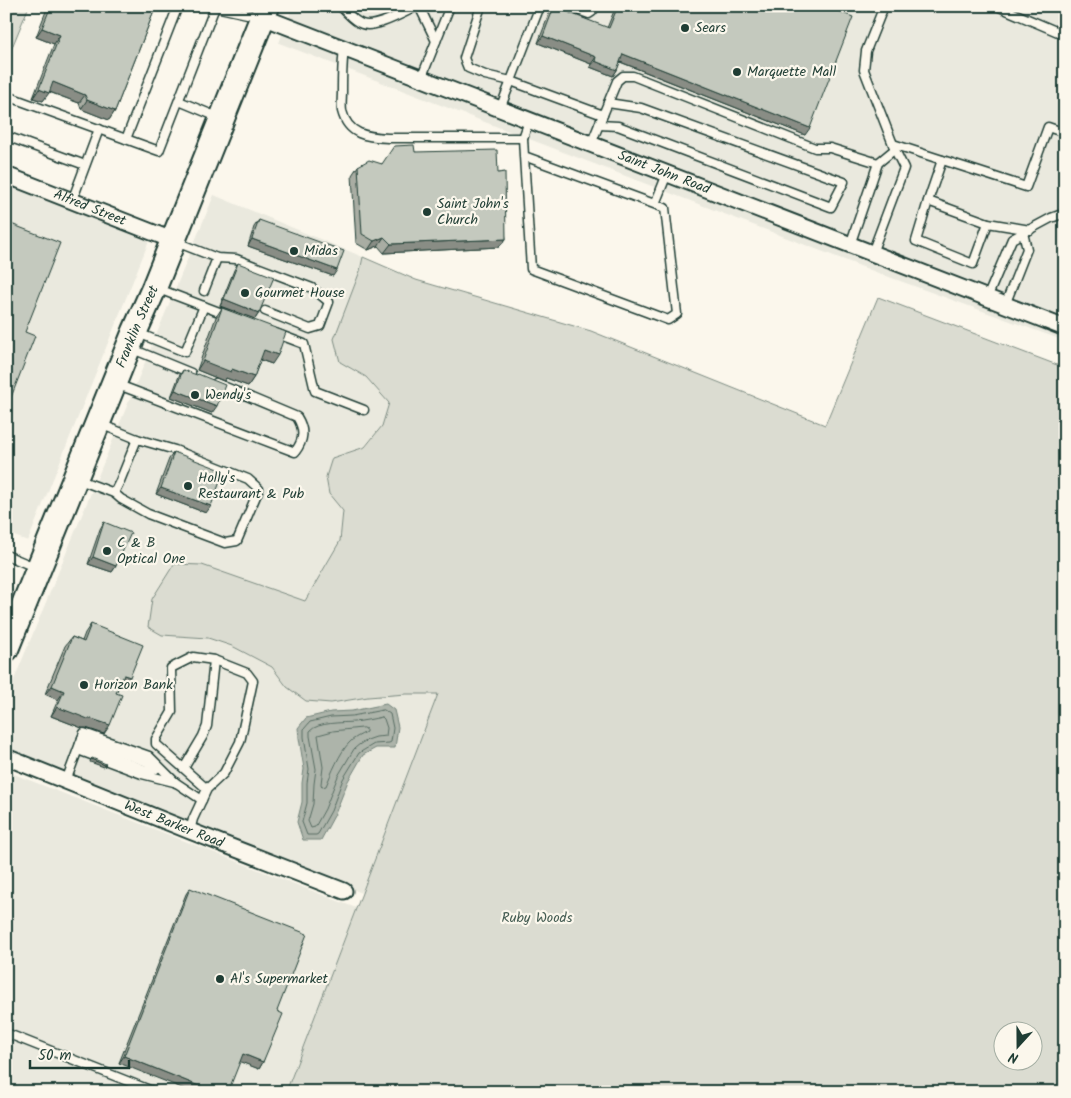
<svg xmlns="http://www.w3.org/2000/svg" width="1071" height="1098" viewBox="0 0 1071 1098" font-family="Kalam,sans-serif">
<rect width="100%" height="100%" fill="#fbf7ec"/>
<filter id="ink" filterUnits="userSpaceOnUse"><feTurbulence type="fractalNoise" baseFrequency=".02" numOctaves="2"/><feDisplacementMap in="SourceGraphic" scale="10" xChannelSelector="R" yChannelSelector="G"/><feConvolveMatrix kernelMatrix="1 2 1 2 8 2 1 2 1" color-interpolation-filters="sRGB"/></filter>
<g filter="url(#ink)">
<g fill="#eae9de">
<polygon points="293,6 1065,6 1065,341 881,274 279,43"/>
<polygon points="6,184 149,241 28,541 6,533"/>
<polygon points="214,195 363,257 360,271 350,301 340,362 366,377 389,403 382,426 364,447 332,458 329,494 343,511 340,541 305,601 267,588 162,635 208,638 232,646 272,667 287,687 331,703 368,697 406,694 438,694 362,893 6,748 6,699"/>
<polygon points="6,771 356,908 286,1092 6,1092"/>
</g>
<g fill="#dbdcd1" stroke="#7d8c82" fill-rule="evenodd">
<polygon points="6,6 29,6 6,62"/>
<path d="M363 257 416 280 591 331 825 425 878 297 1065 368V1092H286L438 694H406L368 697 331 703 306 701 287 687 272 667 232 646 208 638 162 635 148 627 152 599 174 564 202 565 305 601 340 541 343 511 329 494 326 477 332 458 365 447 382 426 389 403 366 377 340 362 334 339 360 271ZM1004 1030H1034V1060H1004Z"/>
</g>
<polygon fill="#adb4aa" stroke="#74847b" points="386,704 394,710 398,727 395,748 376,748 363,755 348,781 335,814 321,840 303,840 297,822 302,802 302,783 304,769 299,738 298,728 306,718 331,712 352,711"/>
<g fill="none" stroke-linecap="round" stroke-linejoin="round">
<g stroke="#586d63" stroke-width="1">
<polygon points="384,710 390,714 393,728 391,742 389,743 374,744 359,753 343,779 331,811 318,834 316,835 307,835 302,822 307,803 307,783 309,769 304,737 304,729 310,722 331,717 352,716"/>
<path d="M382 717 384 719 387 728 386 736C381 737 377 736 373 738 366 740 359 744 354 749L338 776 325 809 315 827 311 828 308 821 313 804 314 784 316 769 310 736V731C318 722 342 723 354 722 363 721 373 719 382 717Z"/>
<path d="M364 728 366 729V732C361 735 353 738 349 743 340 752 331 774 326 786L322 787 321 784 323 767 318 735 333 731Z"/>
</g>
<defs>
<g id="service">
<path d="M340 6C347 12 353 21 362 24 376 29 404 12 418 6"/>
<polyline points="419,6 436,41"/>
<polyline points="481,6 464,58 468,68 485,75 511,81 603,115"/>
<polyline points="567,6 589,14 592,12 596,6"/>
<polyline points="997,6 1065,35"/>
<path d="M344 49C342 63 342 77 342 92 342 98 341 105 342 111 348 135 367 137 388 138H523"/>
<polyline points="421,79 450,6"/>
<polyline points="179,101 220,118"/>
<polyline points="6,106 10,97 159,151 215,7 261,17"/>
<polyline points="500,109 540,6"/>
<polyline points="599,125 618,126 831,207 844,182 641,108 608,103"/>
<polyline points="6,136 85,165"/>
<polyline points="126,139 178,6"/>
<polyline points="591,144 617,81 623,76 633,76 815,148 830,148 878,163"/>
<polyline points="893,144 1026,187 1048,127 1065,133"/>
<polyline points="524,156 665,208 677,314 668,320 531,269 524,156 523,138 529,121"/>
<polyline points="942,160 928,201 988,223 1030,230"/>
<polyline points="72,201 99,129"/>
<polyline points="928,201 916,241 973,264 988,223"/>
<polyline points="655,204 667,174"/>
<polyline points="176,242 217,258 236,259 312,288 329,302 320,326 310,329 265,311"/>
<polyline points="850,245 878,163 895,149"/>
<polyline points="872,253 904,168 896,152 864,70 866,51 884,6"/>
<polyline points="156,288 227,315"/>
<polyline points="204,291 217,258"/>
<polyline points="987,298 1012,239 1051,218 1065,213"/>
<polyline points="1005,305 1027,249 1023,233"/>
<polyline points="138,333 185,352 204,306"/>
<polyline points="275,333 304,344 315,391 364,410"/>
<polyline points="130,348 191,373"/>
<path d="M116 384 295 452C304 440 305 430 297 417L216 383"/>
<polyline points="77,479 114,493 121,499 148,514 225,543 237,541 259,489 248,479 175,450 137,439 100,424"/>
<polyline points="114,493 120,481 137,439"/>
<polyline points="6,555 37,568"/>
<polyline points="82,738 147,762 156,769"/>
<polyline points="80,744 151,772"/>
<polyline points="78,750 142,774 174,782"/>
<polyline points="184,768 203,736 207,726 214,660"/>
<polyline points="172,780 202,800"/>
<polyline points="66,781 84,733 149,756 176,783"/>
<polyline points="190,831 193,819 207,789 224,773 240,742 253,681 247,673 214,660 193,657 171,668 172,712 156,739 156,744 207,789"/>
<polyline points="6,1033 155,1092"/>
</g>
<g id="minor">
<path id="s1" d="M263 17 1065 328"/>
<path id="s2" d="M6 175 172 240"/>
<path id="s3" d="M6 757 190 831 344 891"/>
</g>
<g id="primary">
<path id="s4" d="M6 649 135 331 154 288 267 6"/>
</g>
</defs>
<use href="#service" stroke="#1f3d34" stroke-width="11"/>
<use href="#minor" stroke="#1f3d34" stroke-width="19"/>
<use href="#primary" stroke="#1f3d34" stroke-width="28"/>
<use href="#service" stroke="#fbf7ec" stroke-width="8"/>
<use href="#minor" stroke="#fbf7ec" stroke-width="15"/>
<use href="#primary" stroke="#fbf7ec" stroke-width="24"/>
</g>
<g fill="#a9ada3" stroke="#1f3d34">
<polygon points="48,6 156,6 115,111 109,120 81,109 79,103 49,92 43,101 33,98 54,44 36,37"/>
<polygon points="616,6 825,6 805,135 620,62 617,70 613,76 590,67 591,64 538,43 549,14 554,7 607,28"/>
<polygon points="415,152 498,173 506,239 499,247 384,253 378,246 368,250 356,243 352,175 358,166 382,164"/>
<polygon points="259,220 333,276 248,246 254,227"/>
<polygon points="238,263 259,313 255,319 220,306 234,270"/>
<polygon points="222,308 272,364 260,360 254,377 248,386 226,378 224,381 197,370 216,317"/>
<polygon points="183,370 212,413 171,397 179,376"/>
<polygon points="174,452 206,513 156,494 169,459"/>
<polygon points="104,522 116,566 112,572 88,564 100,529"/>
<polygon points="91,624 130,677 124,686 120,684 116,693 104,734 86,728 82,728 51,716 58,700 45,694 65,646 72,637 82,641 85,633"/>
<polygon points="190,888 277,1011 263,1062 259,1069 240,1061 119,1063 186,894"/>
</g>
<g fill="#898d85" stroke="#1f3d34">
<polygon points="42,28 60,35 54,44 36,37"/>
<polygon points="543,36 596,57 591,64 538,43"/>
<polygon points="623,54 810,128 805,135 618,61"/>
<polygon points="595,61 617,70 613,76 590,67"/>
<polygon points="53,82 85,95 79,103 47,91"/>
<polygon points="39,89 49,93 43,101 33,98"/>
<polygon points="87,100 115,111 109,120 81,109"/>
<polygon points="384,237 378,246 368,250 374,241"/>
<polygon points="252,239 337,270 333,276 248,246"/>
<polygon points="506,239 499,247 384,253 391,244"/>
<polygon points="224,299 259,313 255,319 220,306"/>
<polygon points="264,350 278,355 272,364 258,359"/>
<polygon points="203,361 232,369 254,377 248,386 226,378 224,381 197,370"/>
<polygon points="175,390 217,406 212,413 171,397"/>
<polygon points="161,488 211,506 206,513 156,494"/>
<polygon points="93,557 116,566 112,572 88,564"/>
<polygon points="124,675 130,677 124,686 118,683"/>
<polygon points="52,686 64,691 58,700 45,694"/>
<polygon points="57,707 92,719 110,725 104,734 86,728 82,728 51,716"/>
<polygon points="91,759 105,765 104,767 90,762"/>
<polygon points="243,1054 263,1062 259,1069 238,1061"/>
<polygon points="124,1056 214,1092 192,1092 119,1063"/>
</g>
<g fill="#c4c9be" stroke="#1f3d34">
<polygon points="51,6 156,6 115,111 87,100 85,95 53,82 49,93 39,89 60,35 42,28"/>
<polygon points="618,6 825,6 853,17 810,128 623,54 617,70 595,61 596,57 543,36 554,7 609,28"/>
<polygon points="414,145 415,152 497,150 498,173 505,172 506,239 391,244 384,237 374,241 362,234 358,166 369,160 382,164 394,146"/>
<polygon points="259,220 344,251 337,270 252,239"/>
<polygon points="6,222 60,243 25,332 35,336 6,410"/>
<polygon points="238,263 274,277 259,313 224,299"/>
<polygon points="222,308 286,332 278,355 264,350 254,377 232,369 231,372 203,361"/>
<polygon points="183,370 197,375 198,374 225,385 217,406 175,390"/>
<polygon points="174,452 224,471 211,506 161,488"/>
<polygon points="104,522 131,533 116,566 93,557"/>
<polygon points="91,624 143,645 130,677 124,675 116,693 122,695 110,725 92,719 88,719 57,707 64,691 52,686 72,637 84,642"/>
<polygon points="92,758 106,764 105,765 91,759"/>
<polygon points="190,888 307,934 277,1011 283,1014 263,1062 243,1054 228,1092 214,1092 124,1056"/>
</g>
</g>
<g fill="#1f3d34" stroke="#fbf7ec" stroke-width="2">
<circle cx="685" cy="28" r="5"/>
<circle cx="737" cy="72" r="5"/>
<circle cx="427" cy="212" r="5"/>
<circle cx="294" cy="251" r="5"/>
<circle cx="245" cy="293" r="5"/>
<circle cx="195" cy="395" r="5"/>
<circle cx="188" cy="486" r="5"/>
<circle cx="107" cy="551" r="5"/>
<circle cx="84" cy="685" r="5"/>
<circle cx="220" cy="979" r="5"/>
</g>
<g text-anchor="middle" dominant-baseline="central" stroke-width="4.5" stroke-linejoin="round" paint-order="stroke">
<g font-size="14" fill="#1f3d34" stroke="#fbf7ec" text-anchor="start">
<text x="695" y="28">Sears</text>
<text x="747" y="72">Marquette Mall</text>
<text x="437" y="204">Saint John's<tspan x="437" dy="16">Church</tspan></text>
<text x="304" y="251">Midas</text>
<text x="255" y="293">Gourmet House</text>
<text x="205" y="395">Wendy's</text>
<text x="198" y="478">Holly's<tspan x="198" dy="16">Restaurant &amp; Pub</tspan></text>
<text x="117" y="543">C &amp; B<tspan x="117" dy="16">Optical One</tspan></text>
<text x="94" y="685">Horizon Bank</text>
<text x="230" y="979">Al's Supermarket</text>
</g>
<g font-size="14" fill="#1f3d34" stroke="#fbf7ec">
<text stroke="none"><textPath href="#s1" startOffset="430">Saint John Road</textPath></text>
<text stroke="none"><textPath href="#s2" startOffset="90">Alfred Street</textPath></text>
<text stroke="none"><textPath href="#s4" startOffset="348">Franklin Street</textPath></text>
<text stroke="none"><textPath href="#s3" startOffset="181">West Barker Road</textPath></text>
</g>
<g font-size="14" fill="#455d53" stroke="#fbf7ec">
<text x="537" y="918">Ruby Woods</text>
</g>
</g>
<rect width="1071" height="1098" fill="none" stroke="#fbf7ec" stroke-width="25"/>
<rect x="12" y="12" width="1046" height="1073" fill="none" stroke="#1f3d34" stroke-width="2" filter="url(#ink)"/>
<g transform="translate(1018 1046) rotate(201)"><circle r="24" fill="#fbf7ec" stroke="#a3ada2"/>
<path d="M0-4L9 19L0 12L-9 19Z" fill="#1f3d34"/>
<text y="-8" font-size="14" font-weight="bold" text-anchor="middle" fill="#1f3d34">N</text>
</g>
<path d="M30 1060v8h99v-8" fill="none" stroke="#1f3d34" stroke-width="2.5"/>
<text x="38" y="1060" font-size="15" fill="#1f3d34" stroke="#fbf7ec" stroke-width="4" paint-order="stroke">50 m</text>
</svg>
